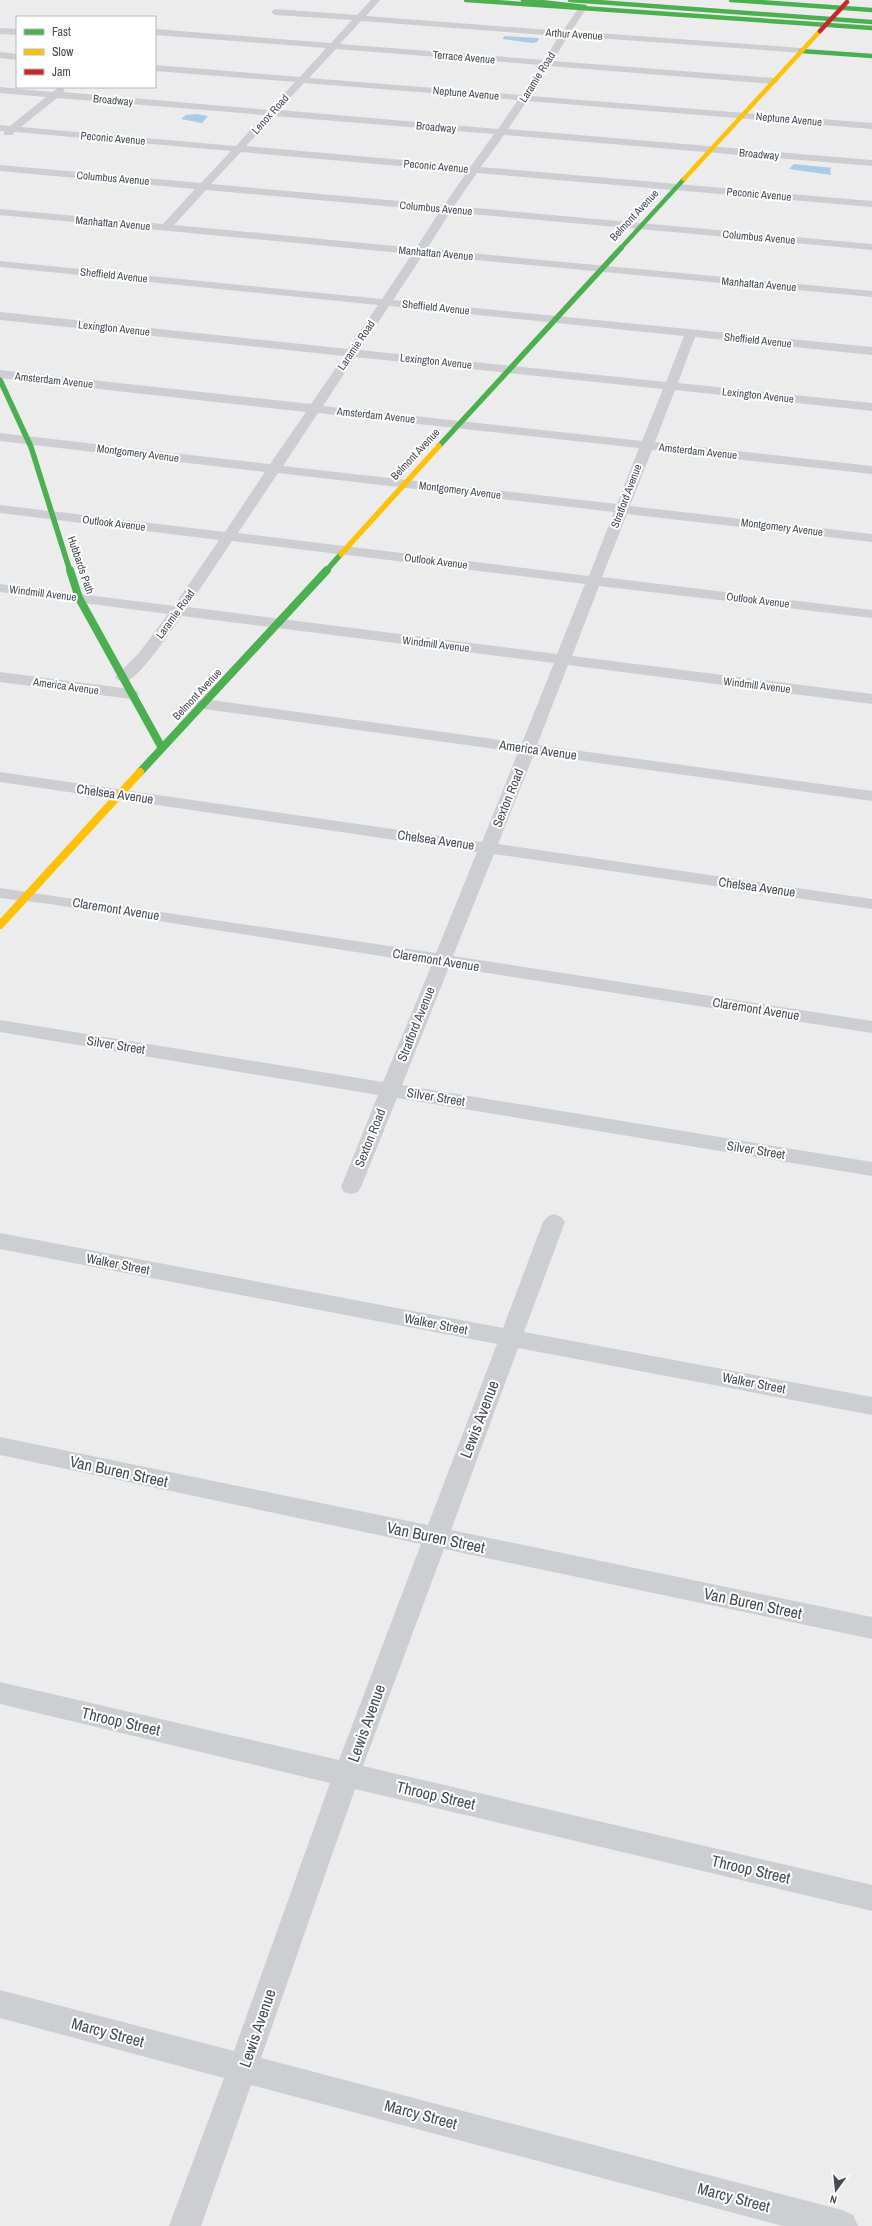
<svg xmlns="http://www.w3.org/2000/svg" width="872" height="2226" viewBox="0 0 872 2226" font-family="'Archivo Narrow',sans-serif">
<rect width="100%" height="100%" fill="#edecec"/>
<g fill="#a8cce6">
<polygon points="505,36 538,38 539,39 537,42 532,43 502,39"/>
<polygon points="196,114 208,116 202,123 181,119 186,115"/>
<polygon points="794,164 833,168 830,169 831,175 789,169"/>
</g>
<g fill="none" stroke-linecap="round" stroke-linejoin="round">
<g fill="#cdced2" fill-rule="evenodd">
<path d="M371 0H380L366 16 563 31 580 6 583 5 587 8 571 31 801 48 806 51 804 53 568 36 553 61 774 78 779 81 774 84 549 66 531 96 872 123V129L527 101 508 129 872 160V166L504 135 481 167 872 201V207L477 173 454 206 872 244V250L450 212 427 249 872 291V297L423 255 393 300 872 347V355L695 337 678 383 872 403V411L675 390 655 442 872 466V474L652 450 630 506 872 534V542L627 514 602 577 872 610V618L599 586 572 656 872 694V704L568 665 537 745 872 791V801L534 754 498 844 872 899V909L494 854 453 956 872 1021V1033L449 967 402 1085 872 1162V1176L397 1098 361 1187 358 1192 351 1194 344 1192 341 1187 378 1095 0 1032V1020L383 1082 432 964 50 904 0 898V888L436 953 477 852 0 782V772L482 842 518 752 204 709 198 707 196 704 198 701 204 699 522 743 554 663 182 616C171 630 142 675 127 681 123 682 121 681 118 680L115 677 139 653 168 614 0 592V584L174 606 219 540 0 513V505L225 532 265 472 0 441V433L270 464 306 412 0 378V370L311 404 344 356 0 320V312L348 349 378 305 0 267V261L382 299 412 254 0 215V209L163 224 195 189 0 171V165L201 183 231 151 15 132 12 135H4V131H0V125L10 126 46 97 0 93V87L52 92 60 87 65 90 63 92 269 110 295 82 155 71V65L300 77 326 48 155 35V29L331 43 352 20 275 15 271 12 275 9 357 15ZM361 21 559 36 544 60 340 44ZM336 49 541 65 522 95 309 78ZM304 83 518 100 498 129 279 110ZM57 98 264 115 236 146 21 127ZM274 116 494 134 471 166 246 146ZM241 152 467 172 444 205 211 184ZM206 190 440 211 416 248 174 225ZM389 306 684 336 666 382 360 350ZM355 357 663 389 642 441 323 406ZM318 413 639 448 617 504 283 466ZM278 473 614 512 589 576 238 533ZM232 541 585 584 557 654 188 607Z"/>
<polygon points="0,28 17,29 17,35 0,34"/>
<polygon points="0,52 17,54 17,60 0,58"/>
<polygon points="0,672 131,689 137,691 139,694 137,697 131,699 0,682"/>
<polygon points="554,1214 561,1217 565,1222 524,1332 872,1397 872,1415 518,1348 451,1530 872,1617 872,1639 444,1549 363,1766 872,1885 872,1911 355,1789 261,2058 842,2210 853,2215 858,2226 783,2226 251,2085 201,2226 169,2226 224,2078 0,2018 0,1990 234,2051 330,1783 0,1704 0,1682 339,1760 421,1544 0,1455 0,1437 428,1525 497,1344 0,1249 0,1233 503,1328 543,1222 547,1217"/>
</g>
<g stroke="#4caf50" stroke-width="4.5">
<polyline points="466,0 872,28"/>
<polyline points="523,0 585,7"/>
<polyline points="570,0 872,22"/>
<polyline points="731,0 872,10"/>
<polyline points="801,51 872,56"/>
<polyline points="620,249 684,179"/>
</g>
<g stroke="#4caf50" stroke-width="5.5">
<polyline points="0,380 31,447 70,571"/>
<polyline points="439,446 621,248"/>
<polyline points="326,571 341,554"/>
</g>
<g stroke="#4caf50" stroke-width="8">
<polyline points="70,570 79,598 162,748"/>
<polyline points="140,772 327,570"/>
</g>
<polyline stroke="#ffc107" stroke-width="4.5" points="684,179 820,31"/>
<polyline stroke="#ffc107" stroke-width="5.5" points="341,554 439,446"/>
<polyline stroke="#ffc107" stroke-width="8" points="0,925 140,772"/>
<polyline stroke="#c62828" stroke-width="4.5" points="820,31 847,2"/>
</g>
<g text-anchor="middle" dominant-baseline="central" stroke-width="4" stroke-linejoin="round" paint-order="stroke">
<g font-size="11" fill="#454a57" stroke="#fff">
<text transform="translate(574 34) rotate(4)">Arthur Avenue</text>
<text transform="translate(464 57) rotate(5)">Terrace Avenue</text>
<text transform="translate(537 77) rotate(-58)">Laramie Road</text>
<text transform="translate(466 93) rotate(5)">Neptune Avenue</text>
<text transform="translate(113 100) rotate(5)">Broadway</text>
<text transform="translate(270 114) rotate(-48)">Lenox Road</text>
<text transform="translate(789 119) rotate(5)">Neptune Avenue</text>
<text transform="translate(436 127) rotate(5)">Broadway</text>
<text transform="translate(113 138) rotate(5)">Peconic Avenue</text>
<text transform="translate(759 154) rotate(5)">Broadway</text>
<text transform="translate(436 166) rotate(5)">Peconic Avenue</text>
<text transform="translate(113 178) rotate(5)">Columbus Avenue</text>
<text transform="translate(759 194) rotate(5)">Peconic Avenue</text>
<text transform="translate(436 208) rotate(5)">Columbus Avenue</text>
<text transform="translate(634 215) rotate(-47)">Belmont Avenue</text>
<text transform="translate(113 223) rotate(5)">Manhattan Avenue</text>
<text transform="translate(759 237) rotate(5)">Columbus Avenue</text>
<text transform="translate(436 253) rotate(5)">Manhattan Avenue</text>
<text transform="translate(114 275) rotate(6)">Sheffield Avenue</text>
<text transform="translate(759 284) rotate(5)">Manhattan Avenue</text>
<text transform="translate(436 307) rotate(6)">Sheffield Avenue</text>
<text transform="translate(114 328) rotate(6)">Lexington Avenue</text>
<text transform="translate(758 340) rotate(6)">Sheffield Avenue</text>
<text transform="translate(356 345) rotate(-56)">Laramie Road</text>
<text transform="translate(436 361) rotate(6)">Lexington Avenue</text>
<text transform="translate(54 380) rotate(6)">Amsterdam Avenue</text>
<text transform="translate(758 395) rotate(6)">Lexington Avenue</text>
<text transform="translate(376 415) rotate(6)">Amsterdam Avenue</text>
<text transform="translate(698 451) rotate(6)">Amsterdam Avenue</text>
<text transform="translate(138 453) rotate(7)">Montgomery Avenue</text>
<text transform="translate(415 454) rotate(-47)">Belmont Avenue</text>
<text transform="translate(460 490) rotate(7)">Montgomery Avenue</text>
<text transform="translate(626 496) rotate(-69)">Stratford Avenue</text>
<text transform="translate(114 523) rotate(7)">Outlook Avenue</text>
<text transform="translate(782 527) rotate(7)">Montgomery Avenue</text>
<text transform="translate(436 561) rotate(7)">Outlook Avenue</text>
<text transform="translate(81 565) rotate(71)">Hubbards Path</text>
<text transform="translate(43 593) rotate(7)">Windmill Avenue</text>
<text transform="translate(758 600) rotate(7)">Outlook Avenue</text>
<text transform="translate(175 614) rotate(-54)">Laramie Road</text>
<text transform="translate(436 644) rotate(7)">Windmill Avenue</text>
<text transform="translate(757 685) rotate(7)">Windmill Avenue</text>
<text transform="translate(66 686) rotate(8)">America Avenue</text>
<text transform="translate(197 694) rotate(-47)">Belmont Avenue</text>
</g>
<g font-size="13" fill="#454a57" stroke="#fff">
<text transform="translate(538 750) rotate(8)">America Avenue</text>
<text transform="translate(115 794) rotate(8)">Chelsea Avenue</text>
<text transform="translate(508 798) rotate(-68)">Sexton Road</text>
<text transform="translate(436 840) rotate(8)">Chelsea Avenue</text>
<text transform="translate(757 887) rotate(8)">Chelsea Avenue</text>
<text transform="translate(116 909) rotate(9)">Claremont Avenue</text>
<text transform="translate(436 960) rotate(9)">Claremont Avenue</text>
<text transform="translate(756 1009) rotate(9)">Claremont Avenue</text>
<text transform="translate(416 1024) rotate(-68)">Stratford Avenue</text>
<text transform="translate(116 1045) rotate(9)">Silver Street</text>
<text transform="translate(436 1097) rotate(9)">Silver Street</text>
<text transform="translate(370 1138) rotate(-68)">Sexton Road</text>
<text transform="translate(756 1150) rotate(9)">Silver Street</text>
<text transform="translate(118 1264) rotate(11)">Walker Street</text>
<text transform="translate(436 1324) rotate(11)">Walker Street</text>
<text transform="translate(754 1383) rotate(11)">Walker Street</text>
</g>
<g font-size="16" fill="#454a57" stroke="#fff">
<text transform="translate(479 1419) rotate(-69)">Lewis Avenue</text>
<text transform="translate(119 1471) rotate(12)">Van Buren Street</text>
<text transform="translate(436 1537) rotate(12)">Van Buren Street</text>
<text transform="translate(753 1603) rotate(12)">Van Buren Street</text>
<text transform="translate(121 1721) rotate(13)">Throop Street</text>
<text transform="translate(366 1723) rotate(-70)">Lewis Avenue</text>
<text transform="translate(436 1795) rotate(13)">Throop Street</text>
<text transform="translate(751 1869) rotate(13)">Throop Street</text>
<text transform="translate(257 2028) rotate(-71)">Lewis Avenue</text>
<text transform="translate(108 2032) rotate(15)">Marcy Street</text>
<text transform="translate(421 2114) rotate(15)">Marcy Street</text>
<text transform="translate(734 2197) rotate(15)">Marcy Street</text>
</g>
</g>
<rect x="16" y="16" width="140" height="72" fill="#ffffff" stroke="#b5b7bc"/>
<rect x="24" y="29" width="20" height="6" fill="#4caf50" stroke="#b5b7bc"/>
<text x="52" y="36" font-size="12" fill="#454a57">Fast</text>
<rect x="24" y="49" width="20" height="6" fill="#ffc107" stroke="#b5b7bc"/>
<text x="52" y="56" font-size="12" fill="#454a57">Slow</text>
<rect x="24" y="69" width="20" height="6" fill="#c62828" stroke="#b5b7bc"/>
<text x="52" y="76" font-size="12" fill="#454a57">Jam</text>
<g transform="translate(836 2190) rotate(195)" stroke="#ffffff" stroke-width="3" paint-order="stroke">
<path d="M0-3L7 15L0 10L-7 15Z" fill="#454a57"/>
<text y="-6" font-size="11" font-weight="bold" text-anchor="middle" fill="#454a57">N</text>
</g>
</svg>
